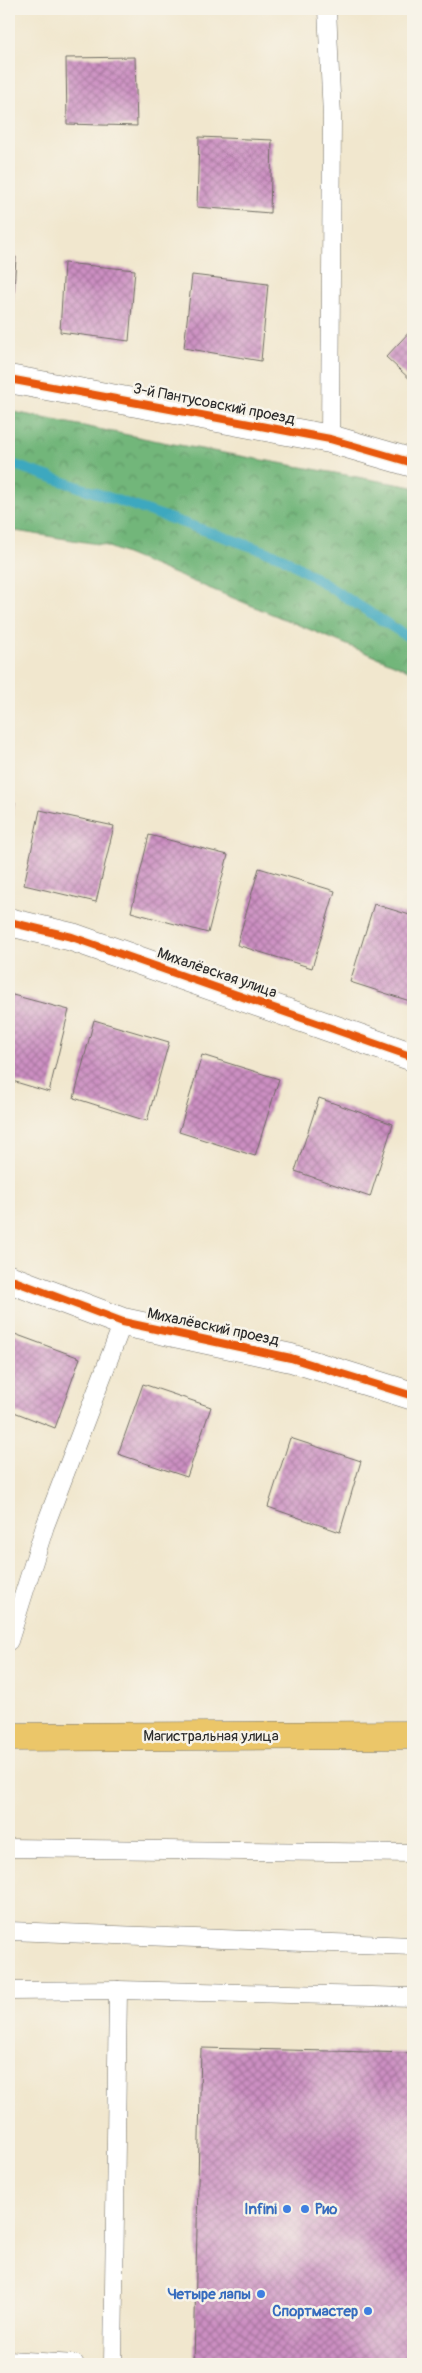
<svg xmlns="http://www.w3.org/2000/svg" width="422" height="2373" viewBox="0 0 422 2373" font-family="Pangolin,sans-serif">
<defs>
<pattern id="forest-crowns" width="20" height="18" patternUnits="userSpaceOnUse" patternTransform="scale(1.25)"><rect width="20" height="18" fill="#72b67a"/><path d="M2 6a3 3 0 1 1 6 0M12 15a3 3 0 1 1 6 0" fill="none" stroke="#5e9464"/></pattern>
<pattern id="building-cross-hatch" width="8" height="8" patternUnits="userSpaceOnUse" patternTransform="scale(1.25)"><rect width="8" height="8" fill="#cc8fc2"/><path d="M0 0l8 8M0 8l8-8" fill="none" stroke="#a6759e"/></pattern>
</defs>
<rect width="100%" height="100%" fill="#f7f3e8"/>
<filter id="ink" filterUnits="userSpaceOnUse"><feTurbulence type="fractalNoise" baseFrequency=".02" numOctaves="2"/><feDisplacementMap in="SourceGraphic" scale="10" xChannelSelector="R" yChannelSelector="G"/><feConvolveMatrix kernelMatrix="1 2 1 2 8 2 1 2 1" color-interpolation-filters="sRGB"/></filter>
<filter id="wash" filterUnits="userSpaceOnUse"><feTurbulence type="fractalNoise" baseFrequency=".0096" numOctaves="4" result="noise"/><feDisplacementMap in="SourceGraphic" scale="20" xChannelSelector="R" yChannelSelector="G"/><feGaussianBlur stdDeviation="1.12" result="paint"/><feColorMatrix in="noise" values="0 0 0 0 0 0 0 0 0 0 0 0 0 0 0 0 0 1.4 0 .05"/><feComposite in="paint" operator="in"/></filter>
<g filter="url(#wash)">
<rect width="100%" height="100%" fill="#f1e7ce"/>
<polygon fill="url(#forest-crowns)" stroke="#4e7052" points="9,411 168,443 413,487 413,672 104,545 9,530"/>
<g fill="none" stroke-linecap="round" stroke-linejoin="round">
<polyline stroke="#3ea8bf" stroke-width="10" points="9,463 282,557 413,640"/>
</g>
<g id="blocks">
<g fill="url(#building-cross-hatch)">
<polygon points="135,57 137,126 67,124 66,58"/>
<polygon points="199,137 272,140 270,213 197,207"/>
<polygon points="9,256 16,257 12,324 9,324"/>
<polygon points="64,263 135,270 129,341 60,332"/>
<polygon points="192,275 268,284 261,361 184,348"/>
<polygon points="413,328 413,382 386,357"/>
<polygon points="9,801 15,802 10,825 9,825"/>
<polygon points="40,810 114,826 96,902 24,885"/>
<polygon points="149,835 228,855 208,933 131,912"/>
<polygon points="259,868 335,891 312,968 237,945"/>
<polygon points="374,904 413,916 413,1002 350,982"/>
<polygon points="9,994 69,1010 49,1092 9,1080"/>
<polygon points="94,1020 169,1042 147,1121 74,1098"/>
<polygon points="202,1055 279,1079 255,1156 179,1132"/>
<polygon points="319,1098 393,1124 370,1197 295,1171"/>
<polygon points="12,1333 80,1358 55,1428 9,1410 9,1342"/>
<polygon points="143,1384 211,1407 187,1477 118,1454"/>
<polygon points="290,1438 361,1461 340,1532 268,1507"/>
<polygon points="201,2048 413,2053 413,2364 194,2364"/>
</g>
</g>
</g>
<g filter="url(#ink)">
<use href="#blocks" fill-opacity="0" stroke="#706d64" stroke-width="1"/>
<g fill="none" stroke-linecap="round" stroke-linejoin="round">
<defs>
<g id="lane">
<polyline points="327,9 332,116 330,439"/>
<polyline points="9,1641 45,1526 123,1322"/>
<polyline points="9,1848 413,1853"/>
<polyline points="9,1931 413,1946"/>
<polyline points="118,1990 413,1997"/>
<polyline points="9,1991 118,1990 113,2364"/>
<polyline points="9,2360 75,2364"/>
</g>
<g id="street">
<polyline points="9,379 330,439 413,463"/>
<polyline points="9,922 72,937 413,1057"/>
<polyline points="9,1279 123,1322 291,1358 413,1396"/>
</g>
<polyline id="highway" points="9,1737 413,1735"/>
</defs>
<use href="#lane" stroke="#706d64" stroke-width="19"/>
<use href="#street" stroke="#706d64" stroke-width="29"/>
<use href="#highway" stroke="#706d64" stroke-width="29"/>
<use href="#lane" stroke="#fff" stroke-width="18"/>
<use href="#street" stroke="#fff" stroke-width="28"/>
<use href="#highway" stroke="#ebc669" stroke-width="28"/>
<defs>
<g id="cycleway">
<polyline points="9,379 330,439 413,463"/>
<polyline points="9,922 72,937 413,1057"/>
<polyline points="9,1279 123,1322 291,1358 413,1396"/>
</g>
</defs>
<use href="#cycleway" stroke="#f7f3e8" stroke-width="11"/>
<use href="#cycleway" stroke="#e8590c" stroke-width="8"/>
</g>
</g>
<g fill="#3f7fe0" stroke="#f7f3e8" stroke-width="2">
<circle cx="287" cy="2209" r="5"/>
<circle cx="305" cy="2209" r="5"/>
<circle cx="261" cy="2294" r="5"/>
<circle cx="368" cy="2311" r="5"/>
</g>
<g text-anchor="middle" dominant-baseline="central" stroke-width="5" stroke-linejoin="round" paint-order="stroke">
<g font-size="15" fill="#2b2b2b" stroke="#f7f3e8">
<text transform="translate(214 404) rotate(11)">3-й Пантусовский проезд</text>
<text transform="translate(217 973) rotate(19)">Михалёвская улица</text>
<text transform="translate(213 1327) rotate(12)">Михалёвский проезд</text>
<text x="211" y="1736">Магистральная улица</text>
</g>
<g font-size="15" font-weight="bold" fill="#366cbe" stroke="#f7f3e8" text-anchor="end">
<text x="277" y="2209">Infini</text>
<text x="315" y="2209" text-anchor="start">Рио</text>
<text x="251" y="2294">Четыре лапы</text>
<text x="358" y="2311">Спортмастер</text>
</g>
</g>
<rect width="422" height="2373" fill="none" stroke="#f7f3e8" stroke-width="30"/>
</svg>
